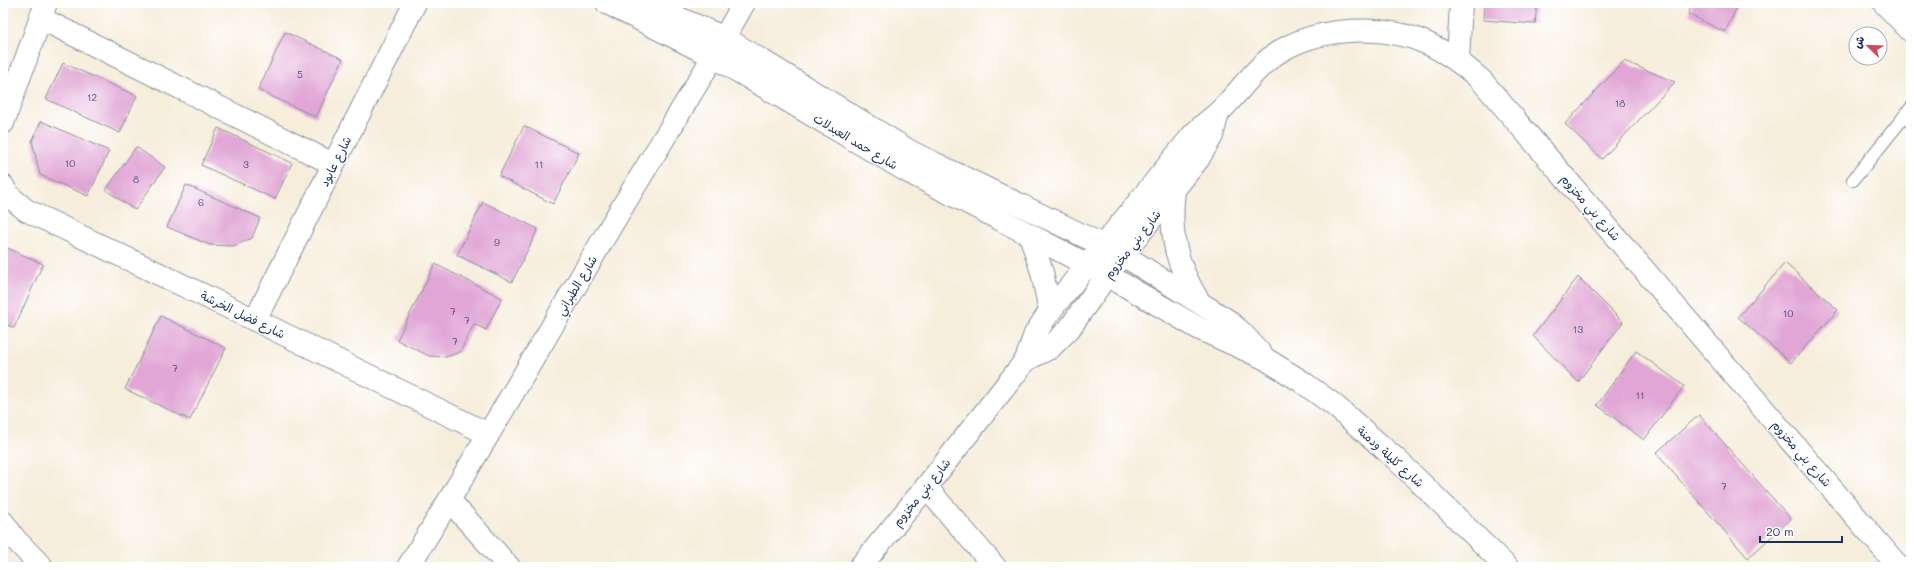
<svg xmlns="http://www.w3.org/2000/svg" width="1914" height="570" viewBox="0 0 1914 570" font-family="Mali,'Playpen Sans Arabic',sans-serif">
<rect width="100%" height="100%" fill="#fff"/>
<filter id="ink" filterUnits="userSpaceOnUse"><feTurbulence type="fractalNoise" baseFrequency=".025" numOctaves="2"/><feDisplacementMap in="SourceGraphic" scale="8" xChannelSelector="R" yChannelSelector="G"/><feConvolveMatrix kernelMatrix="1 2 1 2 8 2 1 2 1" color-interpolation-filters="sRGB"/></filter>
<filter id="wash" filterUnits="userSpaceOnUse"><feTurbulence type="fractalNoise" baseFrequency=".012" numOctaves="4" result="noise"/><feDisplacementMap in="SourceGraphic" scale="16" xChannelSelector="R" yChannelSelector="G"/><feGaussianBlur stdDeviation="0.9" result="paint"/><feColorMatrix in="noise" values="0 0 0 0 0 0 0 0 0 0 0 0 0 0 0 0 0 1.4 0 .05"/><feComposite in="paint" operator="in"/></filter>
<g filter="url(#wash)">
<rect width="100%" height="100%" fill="#f6eddb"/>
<g id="blocks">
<g fill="#e1a6d6">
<polygon points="1484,3 1537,3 1535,24 1483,20"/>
<polygon points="1693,3 1739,3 1725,32 1688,14"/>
<polygon points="285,32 343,59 316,117 258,90"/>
<polygon points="1624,61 1675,82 1602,159 1565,124"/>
<polygon points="63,63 137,96 120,133 46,99"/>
<polygon points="41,121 109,151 88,196 40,175 32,141"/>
<polygon points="524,126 579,153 553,204 499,176"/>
<polygon points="218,128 292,163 275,199 201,165"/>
<polygon points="136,147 165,167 135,210 106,190"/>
<polygon points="186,185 260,218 252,238 233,246 210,245 167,227"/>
<polygon points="483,202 538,229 512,282 457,255"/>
<polygon points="3,246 43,264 14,328 3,323"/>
<polygon points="1785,263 1838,310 1791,363 1738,317"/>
<polygon points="435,264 502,298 486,330 474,324 460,352 446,357 429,356 397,340"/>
<polygon points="1578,277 1623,322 1578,382 1533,336"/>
<polygon points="161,316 226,348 190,420 125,389"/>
<polygon points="1636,351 1684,386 1644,440 1597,405"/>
<polygon points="1699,415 1791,519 1748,558 1656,453"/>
</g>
</g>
</g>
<g filter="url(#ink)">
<use href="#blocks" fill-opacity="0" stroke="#888e9c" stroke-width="1"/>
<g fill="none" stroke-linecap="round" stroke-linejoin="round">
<defs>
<polyline id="service" points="1853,180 1911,108"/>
<g id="minor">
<polyline points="607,3 714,57 905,170 1107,275 1200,329 1264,358 1301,381 1334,405 1396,459 1507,567"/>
<polyline points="644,3 725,38 911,152 1123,255 1227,320 1241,332 1261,354"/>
<polyline points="40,18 333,164"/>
<polyline points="1458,60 1461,3"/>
<polyline points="3,123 46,3"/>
<polyline points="3,186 8,195 26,210 255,320 488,434"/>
<path d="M1174 190C1169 233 1175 262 1198 300"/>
<polyline points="1030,235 1042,272 1050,311"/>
<polyline points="255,320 415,3"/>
<polyline points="1026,360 1050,348 1069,329 1107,275 1199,158 1212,136 1218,113"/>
<polyline points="926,487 995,567"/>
<polyline points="450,501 509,567"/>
<polyline points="3,522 14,538 42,567"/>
<path d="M408 567C475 460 538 350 602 241 649 161 699 84 744 3"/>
<path d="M860 567 926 487 1026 360 1035 334 1050 311 1192 136C1200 127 1210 120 1219 112 1240 92 1256 65 1282 50 1321 27 1384 24 1426 43 1447 52 1464 65 1481 80L1899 567"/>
</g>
<polyline id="tertiary" points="1884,3 1911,31"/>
</defs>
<use href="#service" stroke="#888e9c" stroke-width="14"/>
<use href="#minor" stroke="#888e9c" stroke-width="24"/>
<use href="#tertiary" stroke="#888e9c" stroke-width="24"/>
<use href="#service" stroke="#fff" stroke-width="12"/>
<use href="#minor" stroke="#fff" stroke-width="22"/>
<use href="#tertiary" stroke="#fff" stroke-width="22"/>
</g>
</g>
<g text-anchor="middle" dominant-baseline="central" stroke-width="3" stroke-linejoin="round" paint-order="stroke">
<g font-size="10" fill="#4c4d7c">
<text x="300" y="74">5</text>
<text x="92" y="97">12</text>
<text x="1620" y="103">18</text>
<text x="70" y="163">10</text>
<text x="246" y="164">3</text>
<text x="539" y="164">11</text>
<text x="136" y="179">8</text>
<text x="201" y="202">6</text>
<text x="497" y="242">9</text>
<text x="453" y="311">7</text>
<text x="1788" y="313">10</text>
<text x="467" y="320">7</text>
<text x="1578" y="329">13</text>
<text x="455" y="341">7</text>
<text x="175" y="368">7</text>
<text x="1640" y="395">11</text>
<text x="1724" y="486">7</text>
</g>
<g font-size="12" fill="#1b2f5e" stroke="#fff">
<text transform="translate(856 141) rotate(31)">شارع حمد العبدلات</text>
<text transform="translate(335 161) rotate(-63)">شارع عابود</text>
<text transform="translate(1591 207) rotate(49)">شارع بني مخزوم</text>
<text transform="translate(1132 244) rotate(-52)">شارع بني مخزوم</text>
<text transform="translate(576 285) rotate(-59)">شارع الطبراني</text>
<text transform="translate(243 314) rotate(26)">شارع فضل الخرشة</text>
<text transform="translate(1802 453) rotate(49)">شارع بني مخزوم</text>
<text transform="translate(1391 456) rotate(42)">شارع كليلة ودمنة</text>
<text transform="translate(921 492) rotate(-51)">شارع بني مخزوم</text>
</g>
</g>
<rect width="1914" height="570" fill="none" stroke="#fff" stroke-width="16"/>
<g transform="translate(1868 46) rotate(293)"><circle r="19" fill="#ffffff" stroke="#a4acbf"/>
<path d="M0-3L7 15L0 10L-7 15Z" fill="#d1495b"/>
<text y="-6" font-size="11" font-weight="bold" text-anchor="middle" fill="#1b2f5e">ش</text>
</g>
<path d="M1760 536v6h82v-6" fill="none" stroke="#1b2f5e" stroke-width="2"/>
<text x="1766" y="536" font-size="12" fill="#1b2f5e" stroke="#ffffff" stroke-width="3" paint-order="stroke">20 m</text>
</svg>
